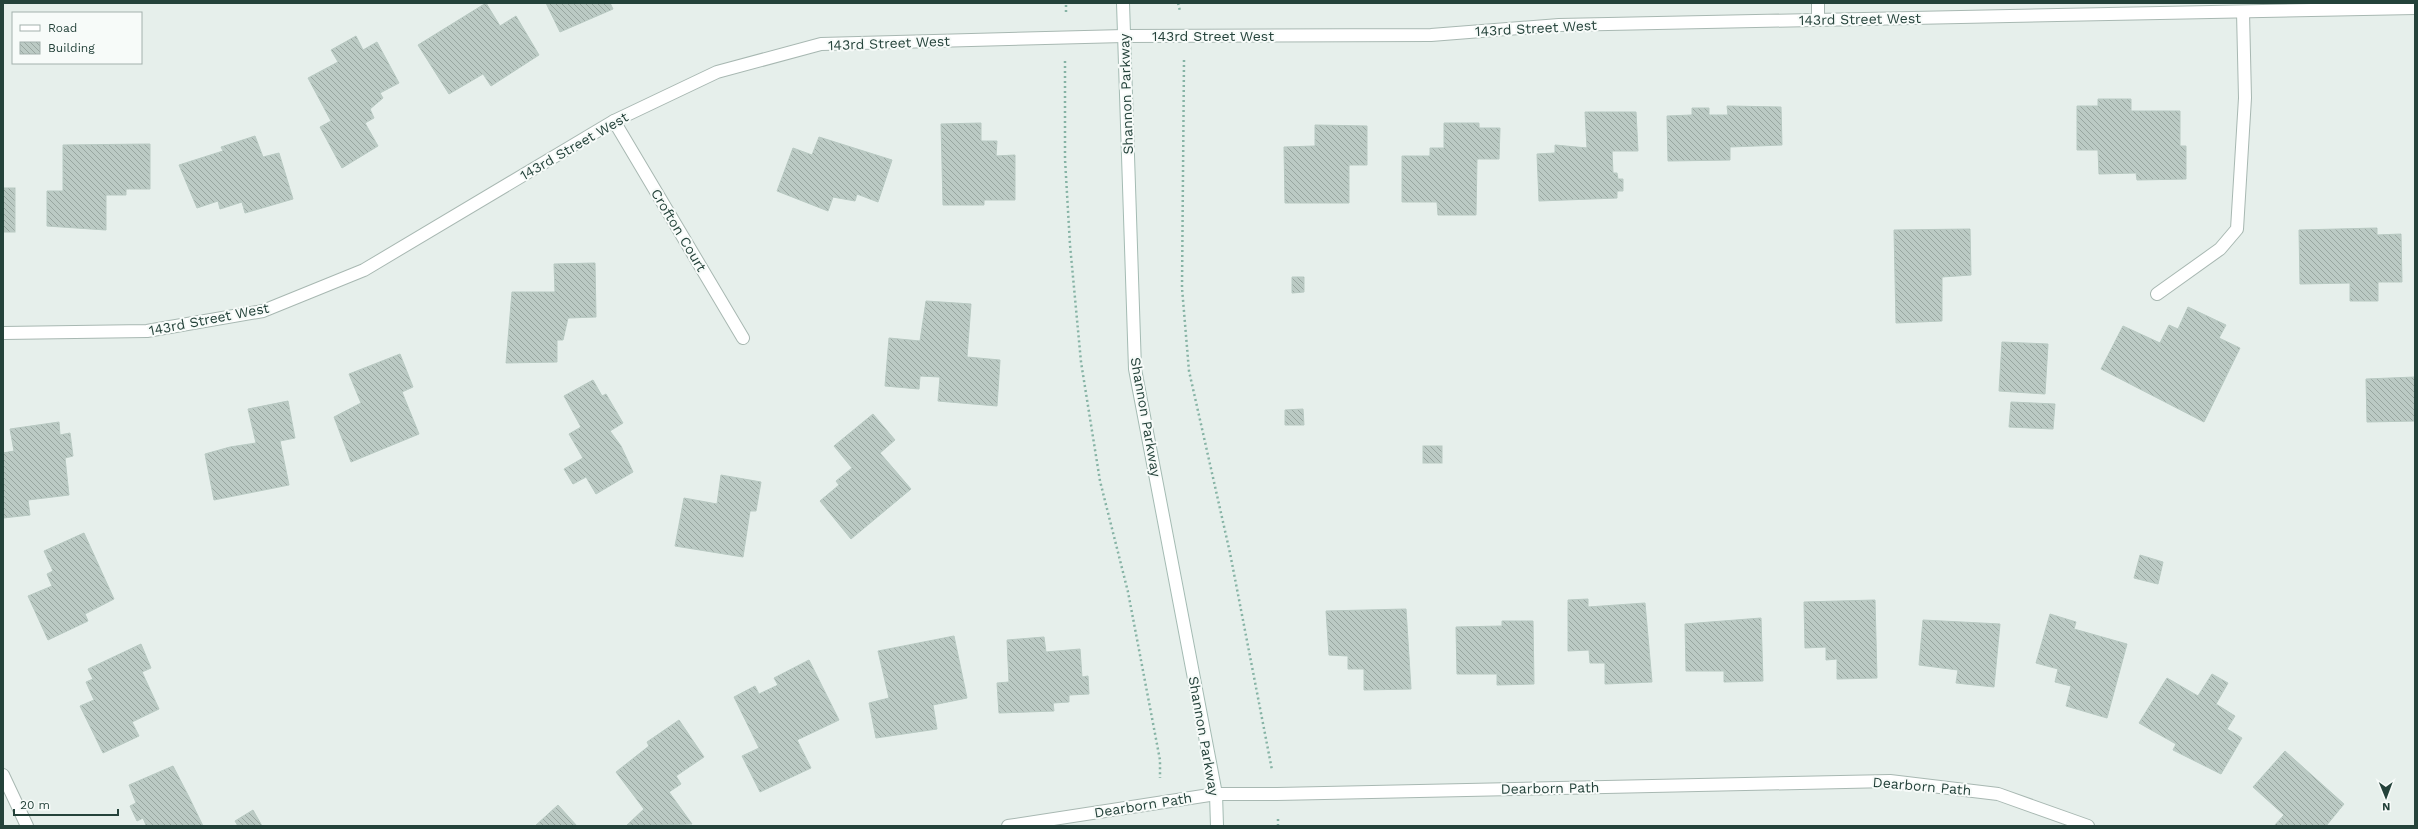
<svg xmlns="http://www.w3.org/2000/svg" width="2418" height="829" viewBox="0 0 2418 829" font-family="'Work Sans',sans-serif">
<defs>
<pattern id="building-back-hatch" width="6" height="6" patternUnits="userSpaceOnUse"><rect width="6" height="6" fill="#bbcac4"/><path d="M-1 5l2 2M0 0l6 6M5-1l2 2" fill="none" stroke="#98a6a0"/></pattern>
</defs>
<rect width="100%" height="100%" fill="#e6efeb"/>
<g fill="url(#building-back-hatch)" stroke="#b8c9c2">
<polygon points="486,3 500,26 516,16 539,55 491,86 483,74 449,94 418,45"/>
<polygon points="546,3 610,3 613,9 560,32"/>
<polygon points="356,36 363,50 377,42 399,83 380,93 383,98 370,109 374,118 365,123 378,146 342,168 320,127 331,121 308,78 338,62 331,50"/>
<polygon points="2098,99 2131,99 2131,111 2180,111 2180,146 2186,146 2186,179 2137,180 2136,173 2099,174 2098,150 2077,150 2077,106 2098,106"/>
<polygon points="1727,106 1781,107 1782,145 1730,147 1730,160 1668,161 1667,116 1692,115 1692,108 1709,108 1709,115 1728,115"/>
<polygon points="1585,112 1636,112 1638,151 1612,151 1613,173 1617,173 1618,179 1623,179 1623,191 1617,191 1617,198 1539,201 1537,154 1555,153 1555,145 1587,148"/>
<polygon points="981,123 981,141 997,141 996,156 1015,155 1015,200 984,200 984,205 943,205 941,124"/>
<polygon points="1444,123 1479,123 1479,128 1500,128 1499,159 1477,159 1476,215 1438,215 1437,202 1402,202 1402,156 1430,156 1430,148 1444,148"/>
<polygon points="1315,125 1367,126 1367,165 1349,165 1349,203 1285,203 1284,147 1315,146"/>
<polygon points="255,136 263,157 279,153 293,199 245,213 242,202 220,209 218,201 197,208 179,165 223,151 221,147"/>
<polygon points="819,137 892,160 878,202 857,194 855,201 833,197 828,211 777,191 793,148 812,155"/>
<polygon points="150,144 150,189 126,189 126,195 106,195 106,230 47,226 47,191 63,191 63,145"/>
<rect x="3" y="188" width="12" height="44"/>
<polygon points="2377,228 2377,235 2401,234 2402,282 2378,282 2378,301 2350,301 2350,283 2300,284 2299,230"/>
<polygon points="1970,229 1971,275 1942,277 1942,321 1896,323 1894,230"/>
<polygon points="595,263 596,317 568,318 563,340 557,340 557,362 506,363 512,292 555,292 554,264"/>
<polygon points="1292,277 1304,277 1304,292 1292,293"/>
<polygon points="926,301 971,304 967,357 1000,360 997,406 938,401 940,377 920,376 919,389 885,386 889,338 920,341"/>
<polygon points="2188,307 2226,325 2219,338 2240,348 2204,422 2101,369 2123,326 2160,343 2169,325 2178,329"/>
<polygon points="2002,342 2048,344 2045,394 1999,391"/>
<polygon points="400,354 413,387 402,392 419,434 351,462 334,417 361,403 349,374"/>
<polygon points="2415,377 2415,421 2367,422 2366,379"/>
<polygon points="593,380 602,396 606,394 623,423 610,431 621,446 633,472 596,494 586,477 573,484 564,469 583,458 569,434 581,427 564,396"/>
<polygon points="288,401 295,438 280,441 289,485 214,500 205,454 230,447 256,443 248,409"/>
<polygon points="2011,402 2055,404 2053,429 2009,427"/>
<polygon points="1303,409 1304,425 1285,425 1285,410"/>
<polygon points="873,414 895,440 880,453 911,489 851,539 820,501 839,485 836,481 852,468 834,446"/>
<polygon points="59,422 60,435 70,433 73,456 65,458 69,495 28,500 30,515 3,518 3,453 14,451 10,429"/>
<rect x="1423" y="446" width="19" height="17"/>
<polygon points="721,475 761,482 756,511 750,511 743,557 675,546 684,498 717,504"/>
<polygon points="84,533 114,599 85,614 88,621 48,640 28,596 52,586 47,574 53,571 44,551"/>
<polygon points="2140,555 2163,562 2158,584 2134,578"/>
<polygon points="1588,599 1588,607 1645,603 1652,682 1605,684 1605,663 1590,663 1589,650 1568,651 1568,600"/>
<polygon points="1875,600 1877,678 1837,679 1837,659 1826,660 1826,647 1805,648 1804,602"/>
<polygon points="1406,609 1411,689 1364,690 1364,669 1348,669 1348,656 1329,655 1326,611"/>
<polygon points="2050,614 2076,622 2074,629 2127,644 2107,718 2066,706 2071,686 2055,682 2058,669 2036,663"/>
<polygon points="1761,618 1763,681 1724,682 1724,671 1686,671 1685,624"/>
<polygon points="1923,620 2000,624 1994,687 1956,683 1958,670 1919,665"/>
<polygon points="1502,621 1533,621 1534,684 1497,685 1497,674 1457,674 1456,627 1502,626"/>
<polygon points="954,636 967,698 933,705 937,729 876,738 869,703 889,698 878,651"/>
<polygon points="1044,637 1046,652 1080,649 1082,677 1088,676 1089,694 1069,695 1069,702 1053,703 1054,711 999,713 997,683 1009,682 1007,640"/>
<polygon points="141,644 151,668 142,672 159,709 132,722 139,736 103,753 80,706 94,700 86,682 93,679 88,669"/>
<polygon points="809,660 839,720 797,740 811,768 760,792 742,756 759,748 734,697 755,686 759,694 778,685 774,678"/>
<polygon points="2212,674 2228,683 2216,704 2235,716 2227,729 2242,738 2221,774 2173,750 2176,744 2139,723 2167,678 2198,696"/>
<polygon points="679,720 704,757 676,776 681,784 669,792 692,824 626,826 644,809 616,772 649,746 647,742"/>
<polygon points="2285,751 2344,804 2326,826 2274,826 2284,815 2253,787"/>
<polygon points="173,766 189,797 203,826 144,826 146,825 143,818 137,821 130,806 136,803 129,785"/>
<polygon points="558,805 577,826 535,826"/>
<polygon points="253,810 262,826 238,826 235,821"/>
</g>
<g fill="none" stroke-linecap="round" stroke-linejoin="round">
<defs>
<polyline id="lane" points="2157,294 2220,249 2237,229 2245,98 2243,12"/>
<g id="street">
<polyline points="1818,3 1818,20"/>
<polyline points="614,121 743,338"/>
<polyline points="3,333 147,331 263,311 364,270 614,121 717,72 821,44 1124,36 1431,35 1559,25 2415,8"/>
<polyline points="3,775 27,826"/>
<polyline points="1008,826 1216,794 1277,794 1890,781 1998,794 2088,826"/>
</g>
<polyline id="secondary" points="1123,3 1135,369 1216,794 1217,826"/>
</defs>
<use href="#lane" stroke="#a8b8b2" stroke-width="14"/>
<use href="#street" stroke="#a8b8b2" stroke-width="14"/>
<use href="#secondary" stroke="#a4bbb3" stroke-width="14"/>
<g stroke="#86b3a5" stroke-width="2.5" stroke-dasharray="2 3" stroke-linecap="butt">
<polyline points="1178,3 1180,11"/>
<polyline points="1066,12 1066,3"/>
<polyline points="1184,60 1182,288 1189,371 1230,553 1272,770"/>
<polyline points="1065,61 1065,159 1070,245 1081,362 1100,481 1128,592 1160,760 1160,778"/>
<polyline points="1278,819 1278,826"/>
</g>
<use href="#lane" stroke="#fff" stroke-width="12"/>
<use href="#street" stroke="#fff" stroke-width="12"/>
<use href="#secondary" stroke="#fff" stroke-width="12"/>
</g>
<g text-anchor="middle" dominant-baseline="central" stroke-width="4" stroke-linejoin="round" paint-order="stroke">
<g font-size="14" fill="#24423a" stroke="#f7fbf9">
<text transform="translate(1860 19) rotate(-1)">143rd Street West</text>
<text transform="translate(1536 28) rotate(-3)">143rd Street West</text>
<text x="1213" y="36">143rd Street West</text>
<text transform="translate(889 43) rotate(-2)">143rd Street West</text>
<text transform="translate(1126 94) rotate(-92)">Shannon Parkway</text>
<text transform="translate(574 146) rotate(-30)">143rd Street West</text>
<text transform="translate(679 230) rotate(59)">Crofton Court</text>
<text transform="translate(209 319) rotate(-11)">143rd Street West</text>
<text transform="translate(1146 417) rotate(80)">Shannon Parkway</text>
<text transform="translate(1204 736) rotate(80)">Shannon Parkway</text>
<text transform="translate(1922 786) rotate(5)">Dearborn Path</text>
<text transform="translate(1550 788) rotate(-1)">Dearborn Path</text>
<text transform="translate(1143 805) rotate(-9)">Dearborn Path</text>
</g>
</g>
<rect width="2418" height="829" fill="none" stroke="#24423a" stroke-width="8"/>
<rect x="12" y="12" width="130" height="52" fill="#f7fbf9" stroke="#a3b1ad"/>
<rect x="20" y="25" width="20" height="6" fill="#ffffff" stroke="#a3b1ad"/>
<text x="48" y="32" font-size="12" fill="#24423a">Road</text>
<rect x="20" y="42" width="20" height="12" fill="url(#building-back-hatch)" stroke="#a3b1ad"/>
<text x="48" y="52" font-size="12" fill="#24423a">Building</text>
<g transform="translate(2386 797) rotate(179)" stroke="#f7fbf9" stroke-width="3" paint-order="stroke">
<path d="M0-3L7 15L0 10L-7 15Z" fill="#24423a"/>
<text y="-6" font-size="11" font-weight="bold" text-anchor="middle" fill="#24423a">N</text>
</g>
<path d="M14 809v6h104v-6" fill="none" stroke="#24423a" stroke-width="2"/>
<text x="20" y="809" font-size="12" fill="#24423a" stroke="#f7fbf9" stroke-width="3" paint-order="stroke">20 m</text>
</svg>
